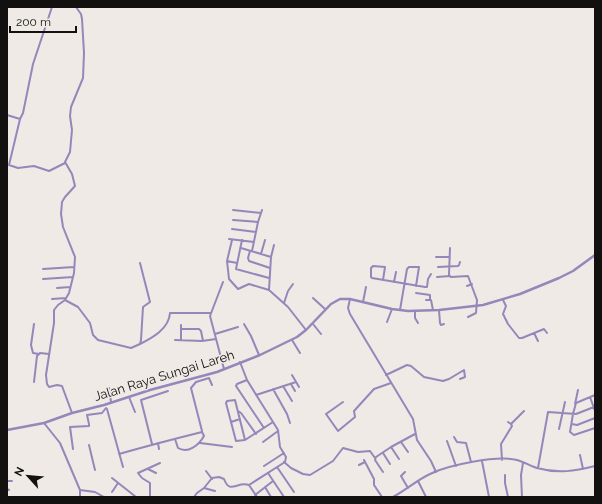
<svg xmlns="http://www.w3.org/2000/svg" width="602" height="504" viewBox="0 0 602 504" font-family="Raleway,sans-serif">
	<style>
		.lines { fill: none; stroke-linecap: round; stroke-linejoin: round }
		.minor { stroke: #9587b9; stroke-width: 2 }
		.tertiary { stroke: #9587b9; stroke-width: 2.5 }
		.labels { text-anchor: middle; stroke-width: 3; stroke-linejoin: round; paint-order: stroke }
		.street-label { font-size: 13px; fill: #12110f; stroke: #efeae5 }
	</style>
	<rect width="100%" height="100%" fill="#efeae5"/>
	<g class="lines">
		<!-- minor -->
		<path class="minor" d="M7,115L20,119L9,165L18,168L34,166L49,171L65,163
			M20,119L23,113L33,64L52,7
			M233,210L261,213
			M233,220L258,222
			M232,229L256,232
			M229,239L254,242
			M232,240L227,261L229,279L238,289L249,284L269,290L288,307L306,330
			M242,240L236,269L269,278
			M241,248L271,257L269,290
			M450,248L449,275L451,277L468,276L477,300L476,313L468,317
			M250,251L248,258L249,261L270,268
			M252,251L258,222L262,210
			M261,254L265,240
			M271,257L274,245
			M436,257H449
			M227,261L237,263
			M438,267L458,266L459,265L460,262
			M43,269L74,267
			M437,277L450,276
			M43,279L73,277
			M383,280L385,267L373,266L371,268V277L372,278L425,287H427L428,279L431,274
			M223,282L210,316L224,369
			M394,282L396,272
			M467,286L472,284
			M57,288L70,287
			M416,293L430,295V300
			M313,298L325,309
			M52,299L66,298
			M350,299L348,308L350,314L413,419L417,440L431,461L436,472
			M65,300L78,307L90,323L93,335L98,340L131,348L140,344L141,340L143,307L150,302L140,263
			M426,300H431L433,310
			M503,300L506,306L503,314L508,324L519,338H522L544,329L547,333
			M363,302L366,287
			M284,303L288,291L293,284
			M400,310L407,269L409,267H419L416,286
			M439,310L440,323L441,325L444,324
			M415,311V318L418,323
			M387,322L392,309
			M34,324L31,345L33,353L39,354
			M244,324L251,336L259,355
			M313,324L321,334
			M181,325V340
			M181,329H199L201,331L203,341
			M534,333L538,341
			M215,334L238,327
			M175,340L202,341L216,339
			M292,340L300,353
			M140,344C152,338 169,329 170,313H211
			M240,362L247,380L278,430L280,447L286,457L285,462L249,485
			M292,375L299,387
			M386,375L407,365L411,366L424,377L443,381L449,379L464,370L465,377L460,379
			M209,378L212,385
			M247,380L237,384L236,386L264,428
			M34,382L37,356L40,353L49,354
			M291,384L295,391
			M283,386L292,401
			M109,388L111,402
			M273,389L287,414L290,423
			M256,395L296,382
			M595,395L576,403L573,414L570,432L574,435L595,428
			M129,397L135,412
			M590,397L595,411
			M343,402L326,414L338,431L355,417L354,411L374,389L391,383
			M575,404L578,390
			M107,409L123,467
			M238,411L241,413L256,434
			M72,413L62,386L57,385L49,387L47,384L46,375L54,323V310L58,305L65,300L69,293L74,273L75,257L63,227L61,214L62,202L65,197L75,186L72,174L65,162L70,152L72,130L70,116L71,107L83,78L84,53L82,19L81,14L76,7
			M231,422L240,419
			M44,423L60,443L80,490V497
			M511,424L524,411
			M572,424L577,425L595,418
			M559,429L565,402
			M202,431L191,388L196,382L209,378
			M454,437L457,442L466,443L471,462
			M245,440L235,400L227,401L226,403L236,441L245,440L273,422
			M447,441L456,466
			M263,442L278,431
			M401,442L408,452
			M158,443L159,449
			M200,443L232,447
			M152,444L141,400L168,391
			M89,445L95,470
			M391,447L399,459
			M73,449L70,427L89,426V424L87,415L102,413L106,408
			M383,453L390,464
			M119,454C147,446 174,439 202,432L204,436C199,445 188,454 178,448L175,439
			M580,455L583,469
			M364,460L374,479V485L382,497
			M502,460L501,444L512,426L511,424L508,422
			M482,461L489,497
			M284,462L291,468L303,474L310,475L333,461L343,448L358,452L370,451L375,458
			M359,465L365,462
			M264,466L284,453
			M277,467L294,492
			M538,468L548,412L576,414L594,407
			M148,469L156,473
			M206,471L212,479
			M383,472L375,460L376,457L391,447L415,434
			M405,472L401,476L408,488
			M268,473L284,497
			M505,475V483L508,497
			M112,478L136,497
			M7,481H12
			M418,481L426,497
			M265,487L271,497
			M204,488L212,478L219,477L224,479C230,495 237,481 249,485L257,497
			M7,489L9,490
			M80,490L95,492L104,497
			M112,492L118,483
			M255,495L273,481
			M150,497V483L142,478L138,473L160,463
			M194,497L197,493L204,488L215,491
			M393,497C406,490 417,480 430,474C448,465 497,455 517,460C524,462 531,466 537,468C558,474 575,471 595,466
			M522,497L521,475L523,463"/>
		<!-- tertiary -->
		<path class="tertiary" d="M7,430L44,423L72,413L104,405L150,390L217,372L260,355L297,337L306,330L331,304L340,299H350L392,309L408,311L439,310L483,305L520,294L559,278L573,271L595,255"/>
	</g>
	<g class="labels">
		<!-- street labels -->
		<g class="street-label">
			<text transform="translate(164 375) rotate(-17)" y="5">Jalan Raya Sungai Lareh</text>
		</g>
	</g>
	<!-- border -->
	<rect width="602" height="504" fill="none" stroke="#12110f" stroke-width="16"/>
	<!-- north arrow -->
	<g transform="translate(28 476) rotate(297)" stroke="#efeae5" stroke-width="3" paint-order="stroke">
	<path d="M0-3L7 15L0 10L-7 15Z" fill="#12110f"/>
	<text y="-6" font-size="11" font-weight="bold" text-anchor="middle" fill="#12110f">N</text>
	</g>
	<!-- scale -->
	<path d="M10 26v6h66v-6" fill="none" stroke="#12110f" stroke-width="2"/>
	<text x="16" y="26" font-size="12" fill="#12110f" stroke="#efeae5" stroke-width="3" paint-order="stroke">200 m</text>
</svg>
